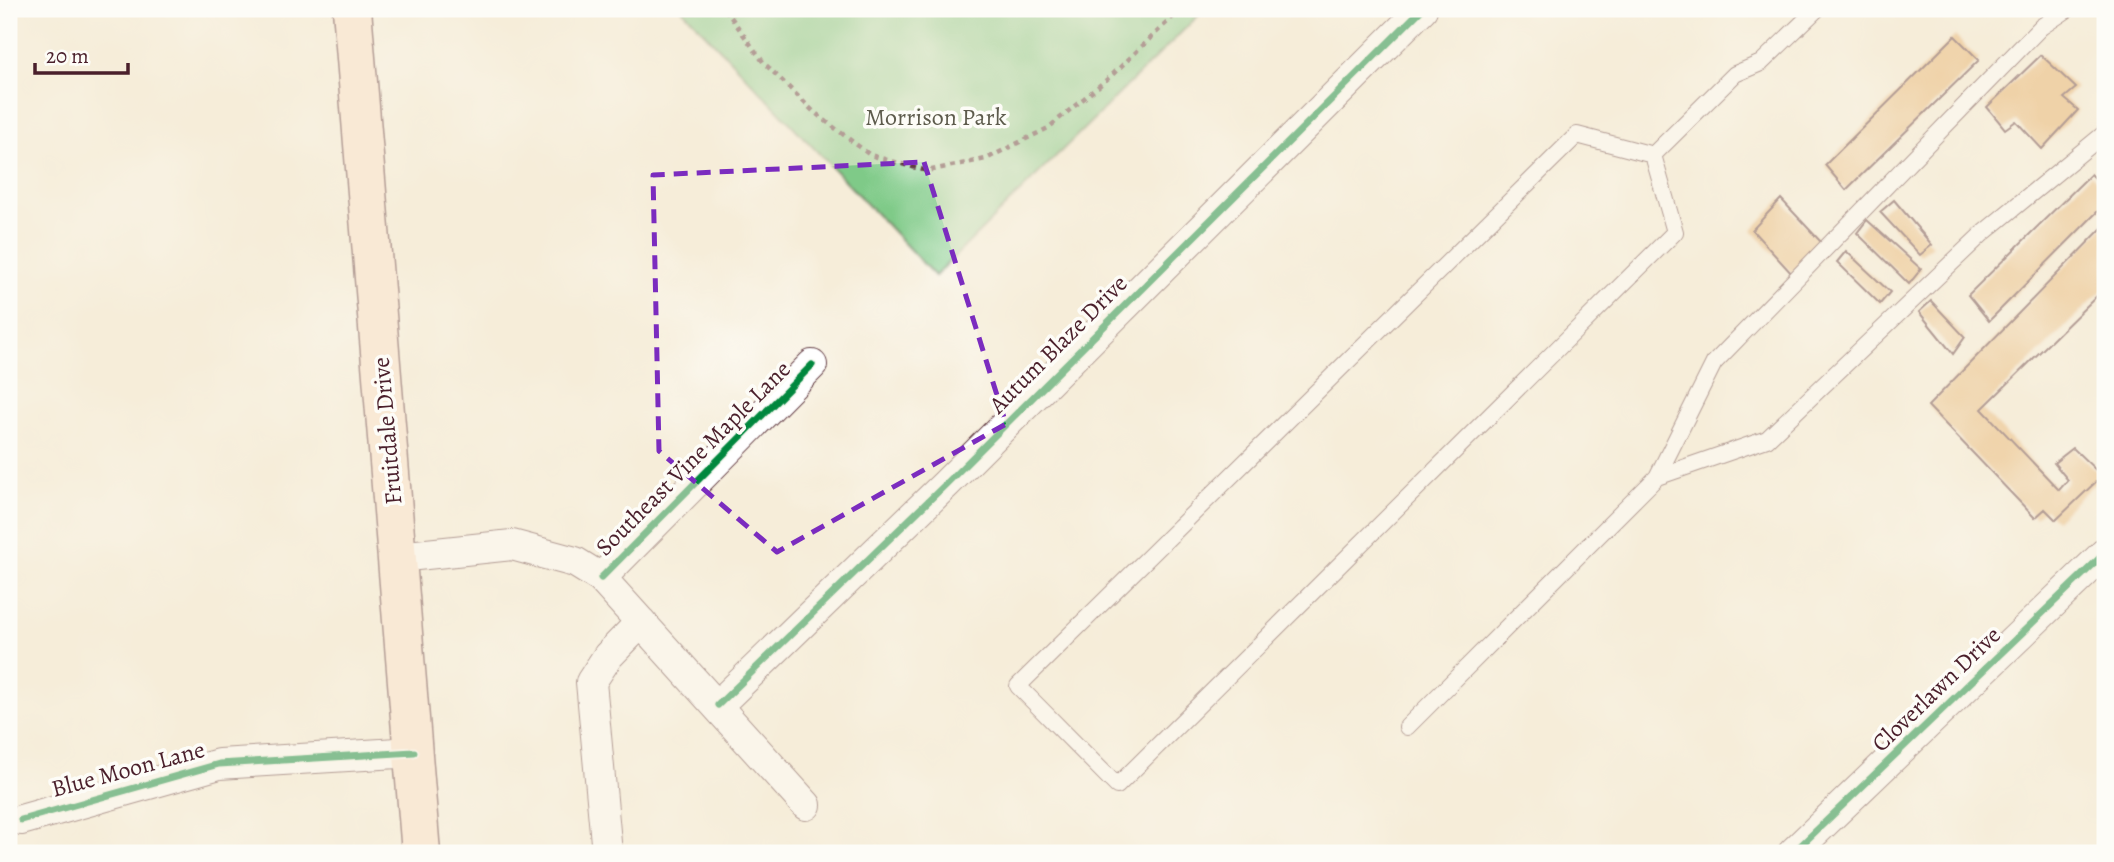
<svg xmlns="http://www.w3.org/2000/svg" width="2114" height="862" viewBox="0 0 2114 862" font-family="Alegreya,serif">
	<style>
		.green { fill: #7fca88; stroke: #64745a; stroke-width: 2 }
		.building { fill: #e7b26e }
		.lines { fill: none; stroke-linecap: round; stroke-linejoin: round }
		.service-casing { stroke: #643e45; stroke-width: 18 }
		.minor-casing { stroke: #643e45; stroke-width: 32 }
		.secondary-casing { stroke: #643e45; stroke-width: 41 }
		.path { stroke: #643e45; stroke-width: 4.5; stroke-dasharray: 5 5; stroke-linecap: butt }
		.service { stroke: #fff; stroke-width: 16 }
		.minor { stroke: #fff; stroke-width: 30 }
		.secondary { stroke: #fde4d1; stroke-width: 38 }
		.cycleway-casing { stroke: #fdfcf7; stroke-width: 11 }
		.cycleway { stroke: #00873e; stroke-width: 7 }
		.marked { fill: none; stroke: #7b2cbf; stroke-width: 5; stroke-dasharray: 14 9; stroke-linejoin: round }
		.labels { text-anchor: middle; stroke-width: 7; stroke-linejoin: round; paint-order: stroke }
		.park-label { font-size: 24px; fill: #5d5b4c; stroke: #fdfcf7 }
		.street-label { font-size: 24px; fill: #4a1f2b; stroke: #fdfcf7 }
	</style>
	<rect width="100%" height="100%" fill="#fdfcf7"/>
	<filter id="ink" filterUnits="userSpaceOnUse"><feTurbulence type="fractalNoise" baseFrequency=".0143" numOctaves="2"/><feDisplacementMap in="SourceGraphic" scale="14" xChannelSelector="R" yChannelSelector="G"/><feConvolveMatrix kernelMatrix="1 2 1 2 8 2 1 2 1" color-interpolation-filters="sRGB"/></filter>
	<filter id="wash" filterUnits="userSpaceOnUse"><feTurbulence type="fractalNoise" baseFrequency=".00686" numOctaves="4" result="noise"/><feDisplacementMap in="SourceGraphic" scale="28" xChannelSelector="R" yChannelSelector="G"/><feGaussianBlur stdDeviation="1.57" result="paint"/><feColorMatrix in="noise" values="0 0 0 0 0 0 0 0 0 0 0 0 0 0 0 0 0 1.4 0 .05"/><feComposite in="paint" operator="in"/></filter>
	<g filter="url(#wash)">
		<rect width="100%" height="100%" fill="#f6edd9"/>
		<!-- green -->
		<path class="green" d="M682,9H1205L935,276Z"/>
		<g id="blocks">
			<!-- building -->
			<path class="building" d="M1955,36L1979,60L1846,190L1825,165Z
				M2041,55L2076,88L2064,98L2078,110L2042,149L2016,121L2005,129L1987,107Z
				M2091,174L2105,188V204L1989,321L1968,295Z
				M1781,199L1821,242L1792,274L1752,230Z
				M1894,200L1932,245L1920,255L1880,212Z
				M1867,220L1921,269L1909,284L1857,233Z
				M2105,225V288L1982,409L2059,490L2068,480L2054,463L2073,448L2102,476L2056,520L2045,509L2035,518L1928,406Z
				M1846,251L1890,292L1880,304L1837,262Z
				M1931,301L1965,337L1953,354L1919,312Z"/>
		</g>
	</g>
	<g filter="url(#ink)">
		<use href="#blocks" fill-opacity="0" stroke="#643e45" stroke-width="2"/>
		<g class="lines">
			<!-- service casing -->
			<g class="service-casing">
				<path id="service" d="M1577,135L1653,155L1675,232L1117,786L1018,686Z
					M1653,155L1735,74L1761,63L1817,9
					M1657,477L1767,439L1982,234L2105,133
					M1407,727L1657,477L1714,363L2041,27L2068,9"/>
			</g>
			<!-- minor casing -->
			<g class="minor-casing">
				<path id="minor" d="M398,557L512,545L575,562L601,578L806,805
					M601,578L812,365
					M718,705L946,484L1422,9
					M21,820L219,764L414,752
					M607,853L591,682L608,656L641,622
					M1793,853L2105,553"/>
			</g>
			<!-- secondary casing -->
			<g class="secondary-casing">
				<path id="secondary" d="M352,9L421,853"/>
			</g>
			<!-- path -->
			<path class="path" d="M725,9L764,63L814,112L870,155L927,171L986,159L1048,128L1111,76L1181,9"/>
			<!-- service -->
			<use href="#service" class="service"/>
			<!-- minor -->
			<use href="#minor" class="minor"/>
			<!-- secondary -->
			<use href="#secondary" class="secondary"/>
			<!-- cycleway casing -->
			<g class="cycleway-casing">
				<path id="cycleway" d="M601,578L812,365
					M718,705L946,484L1422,9
					M21,820L219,764L414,752
					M1793,853L2105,553"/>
			</g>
			<!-- cycleway -->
			<use href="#cycleway" class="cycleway"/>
		</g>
	</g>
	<!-- marked area -->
	<path d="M0 0H2114V862H0ZM924,162L1006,424L777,552L659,451L653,175Z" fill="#f6edd9" fill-opacity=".55" fill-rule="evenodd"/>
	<path class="marked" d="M924,162L1006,424L777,552L659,451L653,175Z"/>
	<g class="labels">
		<!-- park labels -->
		<g class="park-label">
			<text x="936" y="125">Morrison Park</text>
		</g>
		<!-- street labels -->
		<g class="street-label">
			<text transform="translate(1058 344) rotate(-45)" y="8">Autum Blaze Drive</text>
			<text transform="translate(387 431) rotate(-95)" y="8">Fruitdale Drive</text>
			<text transform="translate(693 458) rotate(-45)" y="8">Southeast Vine Maple Lane</text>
			<text transform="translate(1936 689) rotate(-44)" y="8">Cloverlawn Drive</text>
			<text transform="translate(128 769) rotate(-15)" y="8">Blue Moon Lane</text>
		</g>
	</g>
	<!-- margin -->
	<rect width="2114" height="862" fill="none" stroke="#fdfcf7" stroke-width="35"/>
	<!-- scale -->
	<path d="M35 63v10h93v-10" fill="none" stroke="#4a1f2b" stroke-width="3.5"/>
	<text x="46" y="63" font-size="21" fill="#4a1f2b" stroke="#fdfcf7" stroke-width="5" paint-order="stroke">20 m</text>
</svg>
